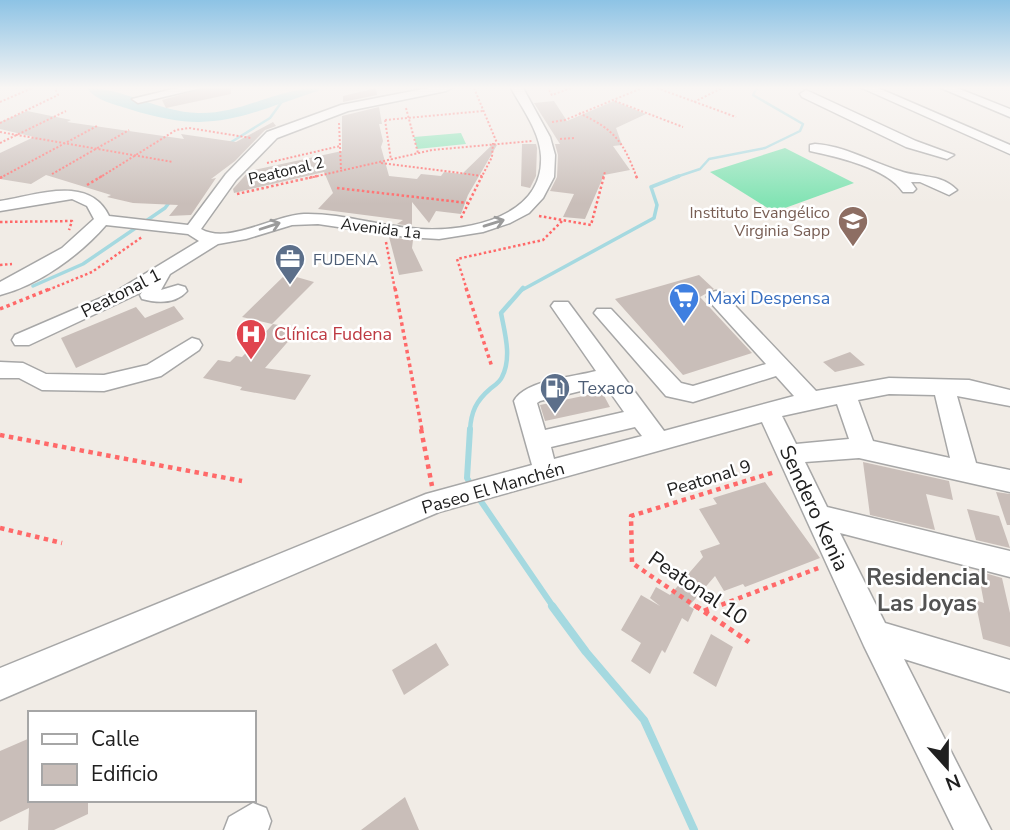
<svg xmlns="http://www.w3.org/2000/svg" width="1010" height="830" viewBox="0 0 1010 830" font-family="'Nunito Sans',sans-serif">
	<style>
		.pitch { fill: #81e3b3 }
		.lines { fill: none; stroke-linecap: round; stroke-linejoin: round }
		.stream-far4 { stroke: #a5d9e0; stroke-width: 2.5 }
		.stream-far3 { stroke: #a5d9e0; stroke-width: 3.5 }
		.stream-far2 { stroke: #a5d9e0; stroke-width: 4.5 }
		.stream-far1 { stroke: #a5d9e0; stroke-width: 6 }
		.stream { stroke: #a5d9e0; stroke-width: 8 }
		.river { fill: #a5d9e0; fill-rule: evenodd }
		.building { fill: #c9beb9 }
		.minor-casing { stroke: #a7a7a7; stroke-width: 3 }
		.path-far4 { stroke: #ff6969; stroke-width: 2; stroke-dasharray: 2 2; stroke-linecap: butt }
		.path-far3 { stroke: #ff6969; stroke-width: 2.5; stroke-dasharray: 2.5 2.5; stroke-linecap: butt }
		.path-far2 { stroke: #ff6969; stroke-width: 3.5; stroke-dasharray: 3.5 3.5; stroke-linecap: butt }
		.path-far1 { stroke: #ff6969; stroke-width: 4.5; stroke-dasharray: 4.5 4.5; stroke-linecap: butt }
		.path { stroke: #ff6969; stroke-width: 5; stroke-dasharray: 5 5; stroke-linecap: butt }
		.minor { fill: #fff; fill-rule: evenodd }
		.oneway { stroke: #9b9b9b }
		.labels { text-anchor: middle; stroke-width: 5; stroke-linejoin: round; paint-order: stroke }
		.far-street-label { font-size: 16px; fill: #202020; stroke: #fff }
		.far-education-label { font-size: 16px; fill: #785e54; stroke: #fff; text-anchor: end }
		.far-service-label { font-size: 16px; fill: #4e5e75; stroke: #fff; text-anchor: start }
		.street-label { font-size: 18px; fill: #202020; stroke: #fff }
		.shop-label { font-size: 18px; fill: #366cbe; stroke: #fff; text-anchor: start }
		.health-label { font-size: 18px; fill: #be3a42; stroke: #fff; text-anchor: start }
		.service-label { font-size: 18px; fill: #4e5e75; stroke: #fff; text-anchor: start }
		.near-street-label { font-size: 21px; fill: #202020; stroke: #fff }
		.near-neighbourhood-label { font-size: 23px; font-weight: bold; fill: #535353; stroke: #fff }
	</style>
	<rect width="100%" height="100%" fill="#f1ece6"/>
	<!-- pitch -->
	<path class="pitch" d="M461,133L466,144L417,149L414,137Z
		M785,148L854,183L774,212L710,172Z"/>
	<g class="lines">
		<!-- stream-far4 -->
		<path class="stream-far4" d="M228,144L270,118L286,96
			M673,178L700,169L709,159L765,148L800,131L803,124L753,95L757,88"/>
		<!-- stream-far3 -->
		<path class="stream-far3" d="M33,286L83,264L165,208L172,199
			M522,290L654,218L657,205L651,187L679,176"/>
		<!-- stream-far2 -->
		<path class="stream-far2" d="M470,430C471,412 476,401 490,389C495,385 500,382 502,377C512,357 505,334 501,313L523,288"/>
		<!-- stream-far1 -->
		<path class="stream-far1" d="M470,429L467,478L473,488
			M478,497L554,608"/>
		<!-- stream -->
		<path class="stream" d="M552,606L586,652L644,720L694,830"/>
		<!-- river -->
		<path class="river" d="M87,88C124,88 159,112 198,113C243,114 276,88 320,88L318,91C240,116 213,136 129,109C114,104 96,101 87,88Z"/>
	</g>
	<!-- building -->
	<path class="building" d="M204,88H231V94L166,108L162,100Z
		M376,88L377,95L343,102V96Z
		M554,101L567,121L614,101L646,114L616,128L622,145L613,146L630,170L604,175L585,219L563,217L574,194L550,191L557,177L558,155L555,144H560L534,103Z
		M379,107L382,124H379L383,141L381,147L389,176L417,179L421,174L441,176L444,172L462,174L494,143L497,145L468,195L461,214L436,211L429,223L412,202V226L397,224L403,220L318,209L333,193L324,172L234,193L233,189L249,171L342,151V116Z
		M27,111L71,120L67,122L184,139L181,134L236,142L273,122L276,126L265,130L235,161L211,179L216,178L191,215L169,216L178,205L133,203L107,197L111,195L46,175L31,184L0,179V153L34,137L0,129V122Z
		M522,144H536L537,148L536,176L530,188L521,186Z
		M389,237L413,240L412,248L423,271L399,275Z
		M286,274L314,282L272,324L242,317Z
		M699,275L714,289L700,297L752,353L683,375L615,299Z
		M174,306L184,319L76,368L61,338L136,307L145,318Z
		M273,324L299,329L265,368L311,375L295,400L240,390L242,387L203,378L218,360L230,362L236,356L242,357Z
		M850,352L865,365L835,372L823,362Z
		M602,392L610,407L545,421L540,405Z
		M863,462L949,481L953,500L926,494L935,530L870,515Z
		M765,482L820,558L745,587L743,584L724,591L715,576L689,606L694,609L688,622L682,618L665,653L662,650L650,674L631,661L641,643L621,630L641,595L660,606L650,598L656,587L670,595L703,557L700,551L720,544L699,509L717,504L713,498Z
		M996,492L1010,494V525H1007Z
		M967,509L999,516L1010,548L976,540Z
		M978,571L1002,578L1010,613V647L983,639L975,600L984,603Z
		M711,634L733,647L716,687L693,673Z
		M436,643L449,665L404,695L392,670Z
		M30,738V800H88V814L54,830H28L29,808L0,822V751Z
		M405,797L419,830H361Z"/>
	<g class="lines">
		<!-- minor casing -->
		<g class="minor-casing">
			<path id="minor" d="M177,88H201L138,103L132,99Z
				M428,88H452L446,91L348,111L277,138L236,180L201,229C228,245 274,215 304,214C343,213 381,227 420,229C468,232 544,217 541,156C540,132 522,108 511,88H523L550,137L555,155L554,177L543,198L529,213L510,223L483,232L439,239L406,237L318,224L292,225L246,239L218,244L170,274L161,290L178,285L185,287L187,291C176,304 157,303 142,299L140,295L142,292L29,345H15L12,340L15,335L115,292L199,241L188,234L106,225C80,255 39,285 0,295V282L62,248L94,219L87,206L72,199L0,211V201C35,196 89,174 109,216L188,225L226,174L267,132L341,105Z
				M862,88H878L1010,145V154Z
				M941,88H957L1010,109V117Z
				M806,90L916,141L954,155L947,159L906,147L802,97L800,94Z
				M815,144C845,146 871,162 900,171C919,178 940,173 957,190L949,195L920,182H911L916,189L913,192H903C887,168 838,157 810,151V145Z
				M716,291L723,293L816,391L889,378L969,380L1010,390V406L957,396L976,463L1010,470V492L859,458L805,462L827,507L1010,551V577L840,533L885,623L1010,660V692L904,659L991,830H954L864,646L762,422L439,512L0,700V668L426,494L532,465L514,401C525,380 574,377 596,371L551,306L554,302H568L664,431L794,396L776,376L693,402L666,396L594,313L597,309H611L681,383L693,386L766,364L709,301L707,297L709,293ZM605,385L624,412L545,430L537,403L540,401ZM889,394L935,395L950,458L873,441L858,400ZM837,404L849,439L796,444L782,416ZM635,427L642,436L554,459L551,447Z
				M192,338L199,340L202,345L199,350L161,376L104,391L42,390L19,378H0V362L23,363L46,374L104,375L147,365Z
				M253,803L266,808L271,821L268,830H224L229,817Z"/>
		</g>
		<!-- path-far4 -->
		<path class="path-far4" d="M474,88L497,143
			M657,88L736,117
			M549,90L552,95L571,88
			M615,101L683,127
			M0,102L32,88
			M694,102L722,88
			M406,108L418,153
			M579,113C615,130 623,141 637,178
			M385,120L483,111
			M385,120L391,160
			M552,122L565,120L642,88
			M0,123L58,95L55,88
			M339,123L341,170
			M0,132L173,162
			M560,139L574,138
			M0,143L66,111
			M267,163L340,146
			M381,163L483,176
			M52,174L129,130
			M0,178L97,126
			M99,178L176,130L189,128L251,138
			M309,178L432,150L532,141
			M481,178L492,157L493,143
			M603,178L605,172"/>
		<!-- path-far3 -->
		<path class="path-far3" d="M636,176L638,180
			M0,178L4,176
			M87,185L102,176
			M337,188L468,203
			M237,194L317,176
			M539,216L591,225L604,176
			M461,218L482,176
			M0,222L72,221L69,230
			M386,242L395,290
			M0,265L12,264
			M48,290L92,272L142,237
			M467,290L457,259L543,240L562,221"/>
		<!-- path-far2 -->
		<path class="path-far2" d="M395,288L422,430
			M466,288L492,367
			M0,309L52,288"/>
		<!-- path-far1 -->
		<path class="path-far1" d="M421,429L432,486
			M0,435L242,481
			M0,528L62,543
			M698,608L632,563L631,516L775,472
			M713,608L821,567"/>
		<!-- path -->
		<path class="path" d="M696,606L749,642
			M704,611L717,606"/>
		<!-- minor -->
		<use href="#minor" class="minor"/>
	</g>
	<!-- one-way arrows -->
	<defs><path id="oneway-shaft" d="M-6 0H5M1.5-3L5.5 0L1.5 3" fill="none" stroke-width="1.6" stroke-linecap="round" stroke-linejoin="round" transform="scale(1.75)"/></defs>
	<g class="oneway">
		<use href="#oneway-shaft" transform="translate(494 223) rotate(-17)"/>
		<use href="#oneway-shaft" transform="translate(270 226) rotate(-18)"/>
	</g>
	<!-- sky -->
	<linearGradient id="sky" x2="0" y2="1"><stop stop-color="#8dc3e5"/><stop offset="0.43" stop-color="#f9f6f4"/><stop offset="1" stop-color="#f9f6f4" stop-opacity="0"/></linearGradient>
	<rect width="1010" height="204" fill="url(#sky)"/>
	<!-- icons -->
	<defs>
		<g id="school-pin" transform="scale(1.575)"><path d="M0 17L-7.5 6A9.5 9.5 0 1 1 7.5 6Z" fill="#8d6e63" stroke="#fff"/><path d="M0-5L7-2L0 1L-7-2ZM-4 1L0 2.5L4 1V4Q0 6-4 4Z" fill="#fff"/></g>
		<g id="office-pin" transform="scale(1.575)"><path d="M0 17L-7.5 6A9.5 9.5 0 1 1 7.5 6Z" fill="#5c6f8a" stroke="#fff"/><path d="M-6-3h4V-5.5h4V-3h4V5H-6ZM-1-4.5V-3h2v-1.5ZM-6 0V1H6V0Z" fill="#fff"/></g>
		<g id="supermarket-pin" transform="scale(1.575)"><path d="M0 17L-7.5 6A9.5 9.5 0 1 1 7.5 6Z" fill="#3f7fe0" stroke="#fff"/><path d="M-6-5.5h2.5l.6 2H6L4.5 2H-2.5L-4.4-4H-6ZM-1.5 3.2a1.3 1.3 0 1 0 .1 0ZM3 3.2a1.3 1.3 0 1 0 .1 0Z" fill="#fff"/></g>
		<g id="hospital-pin" transform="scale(1.575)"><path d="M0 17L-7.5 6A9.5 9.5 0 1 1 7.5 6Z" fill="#e0444e" stroke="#fff"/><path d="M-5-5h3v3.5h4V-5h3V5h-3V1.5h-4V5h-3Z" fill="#fff"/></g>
		<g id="fuel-pin" transform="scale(1.575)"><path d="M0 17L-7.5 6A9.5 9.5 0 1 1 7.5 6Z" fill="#5c6f8a" stroke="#fff"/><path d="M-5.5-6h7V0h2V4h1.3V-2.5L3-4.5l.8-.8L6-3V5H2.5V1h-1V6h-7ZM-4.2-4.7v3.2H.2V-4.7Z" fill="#fff"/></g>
	</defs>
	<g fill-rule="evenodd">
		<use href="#school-pin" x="853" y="221"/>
		<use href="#office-pin" x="290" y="259"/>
		<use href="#supermarket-pin" x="684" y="298"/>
		<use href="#hospital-pin" x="251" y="334"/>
		<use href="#fuel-pin" x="555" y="388"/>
	</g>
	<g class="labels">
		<!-- far-street labels -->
		<g class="far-street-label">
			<text transform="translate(286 170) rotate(-13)" y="6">Peatonal 2</text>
			<text transform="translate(381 228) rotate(7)" y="6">Avenida 1a</text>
		</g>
		<!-- far-education labels -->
		<g class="far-education-label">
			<text x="830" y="218">Instituto Evangélico<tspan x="830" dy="18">Virginia Sapp</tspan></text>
		</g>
		<!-- far-service labels -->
		<g class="far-service-label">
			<text x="313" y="265">FUDENA</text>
		</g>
		<!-- street labels -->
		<g class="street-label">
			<text transform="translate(121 293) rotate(-27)" y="6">Peatonal 1</text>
			<text transform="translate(709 478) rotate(-17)" y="6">Peatonal 9</text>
			<text transform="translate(493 488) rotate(-16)" y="6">Paseo El Manchén</text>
		</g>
		<!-- shop labels -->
		<g class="shop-label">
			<text x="707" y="304">Maxi Despensa</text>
		</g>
		<!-- health labels -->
		<g class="health-label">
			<text x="274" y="340">Clínica Fudena</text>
		</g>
		<!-- service labels -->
		<g class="service-label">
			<text x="578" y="394">Texaco</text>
		</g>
		<!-- near-street labels -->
		<g class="near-street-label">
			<text transform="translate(814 508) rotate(65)" y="7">Sendero Kenia</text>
			<text transform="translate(698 588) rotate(34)" y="7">Peatonal 10</text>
		</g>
		<!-- near-neighbourhood labels -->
		<g class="near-neighbourhood-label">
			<text x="927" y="585">Residencial<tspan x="927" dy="26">Las Joyas</tspan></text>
		</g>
	</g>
	<!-- legend -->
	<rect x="28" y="711" width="228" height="91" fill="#ffffff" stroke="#a6a6a6" stroke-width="2"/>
	<rect x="42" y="734" width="35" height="10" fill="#ffffff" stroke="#a6a6a6" stroke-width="2"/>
	<text x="91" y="746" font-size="21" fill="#202020">Calle</text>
	<rect x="42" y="764" width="35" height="21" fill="#c9beb9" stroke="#a6a6a6" stroke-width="2"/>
	<text x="91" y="781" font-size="21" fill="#202020">Edificio</text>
	<!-- north arrow -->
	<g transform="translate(947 767) rotate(159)" stroke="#ffffff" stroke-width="5" paint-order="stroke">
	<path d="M0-5L12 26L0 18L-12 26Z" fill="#202020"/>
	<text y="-10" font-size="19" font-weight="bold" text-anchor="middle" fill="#202020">N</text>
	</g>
</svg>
